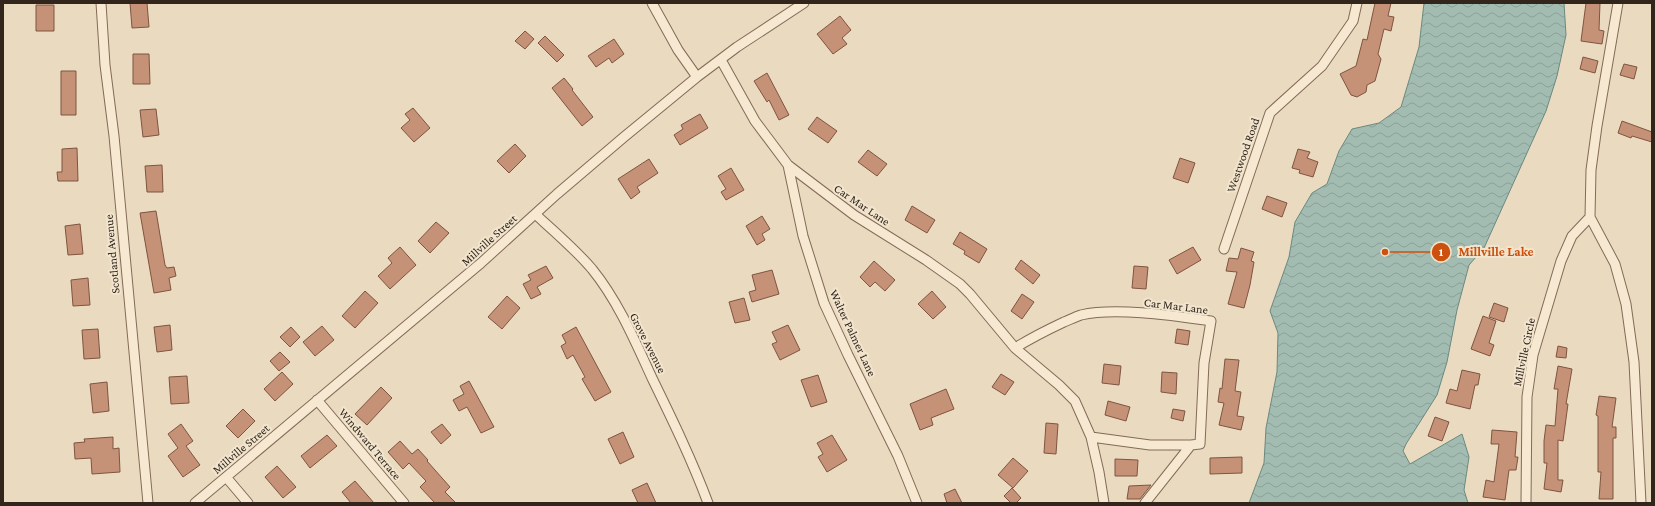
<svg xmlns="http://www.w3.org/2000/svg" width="1655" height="506" viewBox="0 0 1655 506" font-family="'Crimson Pro',serif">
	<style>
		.water { fill: url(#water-waves); stroke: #6a897f }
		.building { fill: #c69277; stroke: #7f5440 }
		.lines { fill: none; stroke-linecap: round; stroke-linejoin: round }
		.minor-casing { stroke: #826b58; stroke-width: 11 }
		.minor { stroke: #f6e8d1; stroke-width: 9 }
		.labels { text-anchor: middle; stroke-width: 4; stroke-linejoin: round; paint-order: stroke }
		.street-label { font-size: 12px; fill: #32251c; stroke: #f2e5ce }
		.leader { fill: none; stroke: #cd510e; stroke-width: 1.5 }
		.callout-dot { fill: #cd510e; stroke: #f2e5ce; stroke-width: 1.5 }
		.mark-label { font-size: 12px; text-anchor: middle; font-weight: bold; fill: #fff }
		.callout-label { font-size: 13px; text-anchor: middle; font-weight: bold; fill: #cd510e; stroke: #f2e5ce; stroke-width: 4; stroke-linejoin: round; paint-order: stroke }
	</style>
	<defs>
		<pattern id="water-waves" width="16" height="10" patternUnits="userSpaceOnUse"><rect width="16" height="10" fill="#a2bcb2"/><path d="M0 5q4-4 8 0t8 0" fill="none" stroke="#8ca198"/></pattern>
	</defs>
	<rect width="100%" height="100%" fill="#eadabf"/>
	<!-- water -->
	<path class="water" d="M1424,3H1564L1566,35L1557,76L1546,111L1484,248L1469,265L1457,310L1447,362L1437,395L1406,444L1403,451L1410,464L1462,434L1469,457L1464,490L1468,503H1249L1264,463L1266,428L1277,372L1278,333L1270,311L1289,257L1295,222L1312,193L1327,184L1339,151L1352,129L1379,123L1401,107L1419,47Z"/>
	<!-- building -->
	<path class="building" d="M130,3H147L149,27L132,28Z
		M1375,3H1391L1388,16L1394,17L1391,31L1384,29L1378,54L1381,59L1375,81L1367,85L1366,92L1357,97L1351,95L1340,74L1356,66L1363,39L1367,40Z
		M1586,3H1600L1599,30L1604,31L1602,44L1581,41Z
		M36,5H54V31H36Z
		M840,16L851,30L842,38L847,44L833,54L817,34Z
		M525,31L534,39L525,49L515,41Z
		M545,36L564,55L557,62L538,43Z
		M614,39L624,54L612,63L609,58L596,67L588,56Z
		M133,54H149L150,84H133Z
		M1583,57L1598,61L1595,73L1580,69Z
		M1624,64L1637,67L1634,79L1620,75Z
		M61,71H76V115H61Z
		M767,73L789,115L779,120L769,100L767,102L754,81Z
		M564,78L573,89L572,90L593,117L582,126L552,88Z
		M413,108L430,128L414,142L401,128L410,120L405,114Z
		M156,109L159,135L143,137L140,110Z
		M700,114L708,128L680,145L674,135L683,129L681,125Z
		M817,117L837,131L828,143L808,129Z
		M1622,121L1652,132V142L1632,136L1631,138L1618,133Z
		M515,144L526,156L509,173L497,161Z
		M77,148L78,181H58L57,172H62V149Z
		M1298,149L1310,152L1307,158L1318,162L1313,177L1299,173L1300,170L1292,168Z
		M868,150L887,164L877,176L858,162Z
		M1180,158L1195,163L1188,183L1173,178Z
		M649,159L658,173L637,187L640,192L631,199L618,179Z
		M162,165L163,192H147L145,166Z
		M731,168L744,190L726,200L721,192L726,189L718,176Z
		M1267,196L1287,203L1282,217L1262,209Z
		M912,206L935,220L927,233L905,220Z
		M156,211L165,265L167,268L174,267L176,276L169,278L171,290L154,293L140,213Z
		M762,216L770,229L762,234L765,240L757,245L746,226Z
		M436,222L449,233L430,253L418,241Z
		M80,224L83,254L68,255L65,226Z
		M960,232L987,249L979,263L964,254L965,251L953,244Z
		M400,247L416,265L390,289L378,276L392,263L388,258Z
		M1193,247L1201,260L1177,274L1169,260Z
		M1241,248L1254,252L1251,261L1254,262L1250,285L1244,308L1228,304L1237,272L1226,271L1229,258L1238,259Z
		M1021,260L1040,275L1033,284L1015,269Z
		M874,261L895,280L885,291L875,282L870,287L860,277Z
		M546,266L553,278L537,287L541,294L531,299L523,284L531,280L528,275Z
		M1134,266L1148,267L1146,289L1132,288Z
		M772,270L779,294L752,302L749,292L756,290L752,275Z
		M88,278L90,305L73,306L71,280Z
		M365,291L378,303L355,328L342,316Z
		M932,291L946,307L933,319L918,304Z
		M1022,294L1034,302L1022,319L1011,311Z
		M507,296L520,308L502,329L488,317Z
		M744,298L750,320L735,323L729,302Z
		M1494,303L1508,308L1504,322L1489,317Z
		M1483,316L1496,321L1489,343L1494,345L1490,356L1471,349Z
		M170,325L172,350L157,352L154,327Z
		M788,325L800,350L780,360L772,344L777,342L772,332Z
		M322,326L334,340L315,356L303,342Z
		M291,327L300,337L290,347L280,337Z
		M576,327L611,392L595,401L582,379L585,377L573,355L567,359L561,346L566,343L562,335Z
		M98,329L100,358L84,359L82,330Z
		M1177,329L1190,331L1188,345L1175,343Z
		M1558,346L1567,348L1566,358L1556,357Z
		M280,352L290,362L279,371L270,361Z
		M1225,359L1239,360L1235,391L1241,392L1237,416L1244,417L1241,430L1219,425L1224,403L1218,402L1220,388L1222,389Z
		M1104,364L1121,366L1119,385L1102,383Z
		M1558,366L1572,369L1566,404H1568L1563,441L1558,440V480H1563L1561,492L1544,489L1547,463H1544V441L1546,425L1555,426L1558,389H1554Z
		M1462,370L1480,374L1478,385H1475L1470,409L1446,403L1450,389L1457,391Z
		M282,372L293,384L275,401L264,389Z
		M1162,372L1177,373L1176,394L1161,392Z
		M1001,374L1014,382L1005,395L992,387Z
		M818,375L827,402L811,407L801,380Z
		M187,376L189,403L171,404L169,377Z
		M469,381L494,427L481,433L467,407L459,411L453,400L464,394L460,386Z
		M107,382L109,411L93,413L90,384Z
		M381,387L392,398L367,425L355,414Z
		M946,389L954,409L931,418L933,425L920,430L910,404Z
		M1599,396L1616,398L1612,427H1616V438H1613V499H1599L1601,472H1598V416L1596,415Z
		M1108,401L1130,407L1126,421L1105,415Z
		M243,409L255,421L238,438L226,426Z
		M1173,409L1185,411L1183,421L1171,418Z
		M1435,417L1449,422L1442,441L1428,436Z
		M1046,423L1058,424L1056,454L1044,453Z
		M181,424L193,441L186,446L200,465L183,477L168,456L178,448L168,434Z
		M442,424L451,435L441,444L431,432Z
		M1492,430L1517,432L1515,457H1518L1516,470H1509L1505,500L1483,497L1486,480L1494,482L1499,444H1491Z
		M623,432L634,457L620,464L608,439Z
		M327,435L337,446L310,468L301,456Z
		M832,435L847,460L827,472L818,457L823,454L817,443Z
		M113,437V449L119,448L120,472L92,474L91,458L75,459L74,443L85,442L84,439Z
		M400,441L412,454L418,449L428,460L427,461L450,487L445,492L456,503H435L420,487L426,481L409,463L403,469L388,452Z
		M1242,457V473L1210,474V458Z
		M1013,458L1028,471L1013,488L998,475Z
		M1115,459L1138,460L1137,476H1115Z
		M277,466L296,487L283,498L265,477Z
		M355,481L374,503H351L342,492Z
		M647,483L656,503H638L632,490Z
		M1151,485L1140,499H1127L1129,486Z
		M1012,488L1021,498L1016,503H1011L1004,496Z
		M955,489L962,503H947L944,494Z"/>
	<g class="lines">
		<!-- minor casing -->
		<g class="minor-casing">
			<path id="minor" d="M101,3L105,65L114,136L148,503
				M652,3L678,50L697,77
				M1618,3L1597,126L1591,170L1590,217L1615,264L1626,304L1634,362L1641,503
				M721,60L755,121L788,165L854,215L926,260L960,284L970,294L1015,348L1059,385L1075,401L1091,437L1099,472L1104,503
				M788,165L803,236L824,303L848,355L898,456L917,503
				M535,214C555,232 575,249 592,269C618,301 635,341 652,378C672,419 692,460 708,503
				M1224,249L1270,113L1322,66L1353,21L1357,3
				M1015,348C1031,338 1047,330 1064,322C1069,320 1075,317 1081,315C1116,307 1175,316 1211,321L1204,363L1200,444L1191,445L1145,503
				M317,400L404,503
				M1091,437L1150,445H1191
				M226,477L248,503
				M195,503L481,263L557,194L624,137L697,77L737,47L804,3
				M1526,503L1527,397L1533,355L1561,261L1572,236L1590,217"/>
		</g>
		<!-- minor -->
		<use href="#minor" class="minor"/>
	</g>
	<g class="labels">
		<!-- street labels -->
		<g class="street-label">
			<text transform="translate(1243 155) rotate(-71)" y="4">Westwood Road</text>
			<text transform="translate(862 205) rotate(34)" y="4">Car Mar Lane</text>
			<text transform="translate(489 240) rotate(-42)" y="4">Millville Street</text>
			<text transform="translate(112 254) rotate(-95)" y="4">Scotland Avenue</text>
			<text transform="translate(1176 306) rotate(7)" y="4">Car Mar Lane</text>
			<text transform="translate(853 333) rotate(65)" y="4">Walter Palmer Lane</text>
			<text transform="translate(648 343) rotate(63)" y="4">Grove Avenue</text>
			<text transform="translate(1524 352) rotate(-78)" y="4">Millville Circle</text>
			<text transform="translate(370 444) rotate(50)" y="4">Windward Terrace</text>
			<text transform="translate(241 449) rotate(-40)" y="4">Millville Street</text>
		</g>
	</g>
	<!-- callouts -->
	<path class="leader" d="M1385 252L1441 252"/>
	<g class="callout-dot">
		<circle cx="1385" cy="252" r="4"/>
		<circle cx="1441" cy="252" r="10"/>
	</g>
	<g class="mark-label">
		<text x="1441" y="256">1</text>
	</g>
	<g class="callout-label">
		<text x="1496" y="256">Millville Lake</text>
	</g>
	<!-- border -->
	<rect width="1655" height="506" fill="none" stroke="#32251c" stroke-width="8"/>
</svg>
